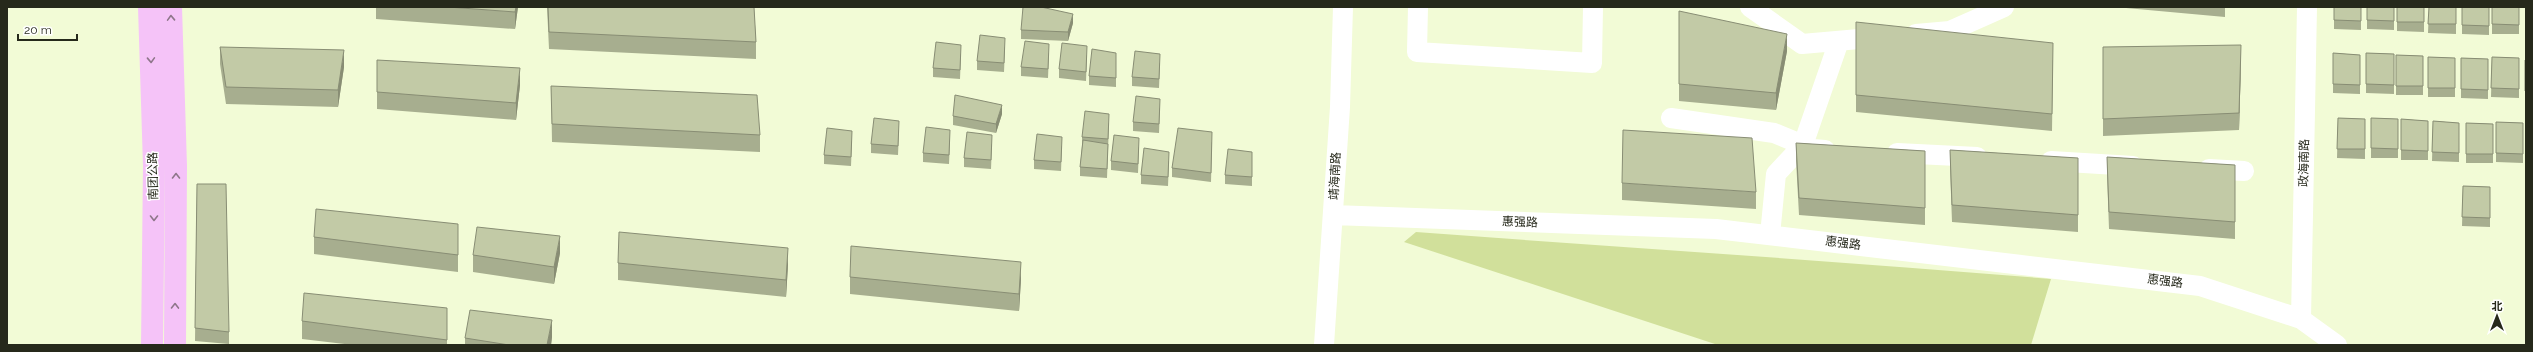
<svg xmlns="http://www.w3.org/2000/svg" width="2533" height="352" viewBox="0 0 2533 352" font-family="Raleway,'Noto Sans SC',sans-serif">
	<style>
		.green { fill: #d1e09b }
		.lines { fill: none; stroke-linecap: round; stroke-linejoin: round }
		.minor { stroke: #fff; stroke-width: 20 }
		.major { stroke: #f5c3f8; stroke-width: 22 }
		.wall { fill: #a7ae8f }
		.shaded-wall { fill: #888d74 }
		.building { fill: #c2caa6; stroke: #888d74 }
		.oneway { stroke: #8e768a }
		.labels { text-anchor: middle; stroke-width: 3; stroke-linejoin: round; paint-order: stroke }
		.street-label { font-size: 12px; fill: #26291b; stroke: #fff }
	</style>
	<rect width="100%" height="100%" fill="#f2fbd6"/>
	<!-- green -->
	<path class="green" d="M1416,232C1628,248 1840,261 2051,279L2031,345H1718L1404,242Z"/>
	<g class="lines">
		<!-- minor -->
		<path class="minor" d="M1418,7L1417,52L1592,63L1593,7
			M1750,7L1802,44L1882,37
			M1916,34L1950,31L2004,7
			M1671,118L1774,133L1813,149L1825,150
			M1897,153L1977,157
			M2051,161L2133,166
			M2209,169L2244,171
			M1333,215L1716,229L2200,286L2301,319L2337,345
			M1770,235L1776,174L1803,145L1839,41
			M2301,319L2307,7
			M1324,345L1340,107L1343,7"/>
		<!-- major -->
		<path class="major" d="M149,7L154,166L152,345
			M171,7L176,166L175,345"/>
	</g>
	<!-- wall -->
	<path class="wall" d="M376,7H518L515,29L376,19Z
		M547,7H754L756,42V59L549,49Z
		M1145,7H1158V8Z
		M2115,7H2225V17Z
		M2334,7H2361V30L2334,29Z
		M2367,7H2394V30L2367,29Z
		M2397,7H2424V32L2397,31Z
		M2429,7H2456V34L2428,33Z
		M2462,7H2489V35L2462,34Z
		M2492,7H2519V34H2492Z
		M1679,11L1787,51L1776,110L1679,101Z
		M1856,22L2053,60L2052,131L1856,112Z
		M1073,23L1068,41L1021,39V30Z
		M220,47L344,67L338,107L226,104L220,64Z
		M1005,47L1004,72L977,70V61Z
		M2103,47L2241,62L2239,130L2103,136Z
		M1049,53L1048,78L1021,76V67Z
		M2333,53L2360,55V94L2333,93Z
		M2366,53L2394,54V94L2366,93Z
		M961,54L960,79L933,77V68Z
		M1087,55L1086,81L1059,78V69Z
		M2396,55L2423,56V95H2396Z
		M2428,57L2455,58V97H2428Z
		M2492,57L2519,58V98L2491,97Z
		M2461,58L2488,59V99L2461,98Z
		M377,60L520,85L516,120L377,109Z
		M2525,60H2526V100H2525Z
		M1116,62V87L1089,85V76Z
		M1160,63L1159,88L1132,86V77Z
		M551,86L760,135V152L552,142Z
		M1160,108L1159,133L1133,131V122Z
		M1002,114L996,133L953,125V116Z
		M2338,118L2365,119V159L2337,158Z
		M2371,118L2398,119V158H2371Z
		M2401,119L2428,121V160H2401Z
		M2433,121L2459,123V162L2432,161Z
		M2496,122L2523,123V163L2496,162Z
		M1109,123L1107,178L1080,176V167L1082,146V137Z
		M2466,123L2493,124V163H2466Z
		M899,130L898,155L871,153V144Z
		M950,140L949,164L923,162V153Z
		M852,141L851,166L824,164V155Z
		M1212,142L1211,182L1172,177V168Z
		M1796,143L1925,151V225L1799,215L1796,160Z
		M992,144L991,169L964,167V158Z
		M1062,146L1061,171L1034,169V160Z
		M1139,147L1138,173L1111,170V161Z
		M1950,150L2078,158V232L1952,222L1950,167Z
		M2107,157L2235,165V239L2109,229L2107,174Z
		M1169,161L1168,186L1141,184V175Z
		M1252,161V186L1225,184V175Z
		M1622,183L1756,192V209L1622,200Z
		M197,184L229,332V344L195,341Z
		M2463,186L2490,187V227L2462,226Z
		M458,224V272L314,254V237Z
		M560,253L554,284L473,272V255Z
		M618,263L788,265L786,297L618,280Z
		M850,277L1021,279L1019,311L850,294Z
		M447,308V345H353L302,339V321Z
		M552,337L551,345H465V338Z"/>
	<!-- shaded-wall -->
	<path class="shaded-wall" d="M516,7H518L515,29V12Z
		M1073,14V23L1068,41V32Z
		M1787,34V51L1776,110V93Z
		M2241,45V62L2239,130V113Z
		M344,50V67L338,107V90Z
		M520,68V85L516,120V103Z
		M1002,105V114L996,133V124Z
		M560,236V253L554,284V267Z
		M788,248V265L786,297V280Z
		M1021,262V279L1019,311V294Z
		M552,320V337L551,345H547Z"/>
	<!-- building -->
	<path class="building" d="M448,7H516L515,12Z
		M548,7H754L756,42L549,32Z
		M1023,7H1041L1073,14L1068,32L1021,30Z
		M2334,7H2361V21L2334,20Z
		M2367,7H2394V21L2367,20Z
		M2397,7H2424V22H2397Z
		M2429,7H2456V24H2428Z
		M2462,7H2489V26L2462,25Z
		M2492,7H2519V25L2492,24Z
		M1679,11L1787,34L1776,93L1679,84Z
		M1856,22L2053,43L2052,114L1856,95Z
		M980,35L1005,38L1004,63L977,61Z
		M1025,41L1049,44L1048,69L1021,67Z
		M936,42L961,45L960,70L933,68Z
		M1062,43L1087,46L1086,72L1059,69Z
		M2241,45L2239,113L2103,119V47Z
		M220,47L344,50L338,90L226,87Z
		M1092,49L1116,53V78L1089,76Z
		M1135,51L1160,54L1159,79L1132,77Z
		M2333,53L2360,55V85L2333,84Z
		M2366,53L2394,54V85L2366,84Z
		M2396,55L2423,56V86H2396Z
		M2428,57L2455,58V88H2428Z
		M2492,57L2519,58V89L2491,88Z
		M2461,58L2488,59V90L2461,89Z
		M377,60L520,68L516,103L377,92Z
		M2525,60H2526V91H2525Z
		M551,86L757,95L760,135L552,124Z
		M955,95L1002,105L996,124L953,116Z
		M1136,96L1160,99L1159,124L1133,122Z
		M1085,111L1109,114L1108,139L1082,137Z
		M874,118L899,121L898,146L871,144Z
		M2338,118L2365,119V149H2337Z
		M2371,118L2398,119V149L2371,148Z
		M2401,119L2428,121V151L2401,150Z
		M2433,121L2459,123V153L2432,152Z
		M2496,122L2523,123V154L2496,153Z
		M2466,123L2493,124V154H2466Z
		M926,127L950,130L949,155L923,153Z
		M827,128L852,131L851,157L824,155Z
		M1178,128L1212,132L1211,173L1172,168Z
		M1623,130L1752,138L1756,192L1622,183Z
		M967,132L992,135L991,160L964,158Z
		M1037,134L1062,137L1061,162L1034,160Z
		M1114,135L1139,138L1138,164L1111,161Z
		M1083,140L1108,144L1107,169L1080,167Z
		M1796,143L1925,151V208L1799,198Z
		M1144,148L1169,152L1168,177L1141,175Z
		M1228,149L1252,152V177L1225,175Z
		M1950,150L2078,158V215L1952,205Z
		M2107,157L2235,165V222L2109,212Z
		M197,184H226L229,332L195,328Z
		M2463,186L2490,187V218L2462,217Z
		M316,209L458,224V255L314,237Z
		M477,227L560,236L554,267L473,255Z
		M619,232L788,248L786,280L618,263Z
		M851,246L1021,262L1019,294L850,277Z
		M304,293L447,308V340L302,321Z
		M470,310L552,320L547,345H509L465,338Z"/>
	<!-- one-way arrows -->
	<defs><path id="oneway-chevron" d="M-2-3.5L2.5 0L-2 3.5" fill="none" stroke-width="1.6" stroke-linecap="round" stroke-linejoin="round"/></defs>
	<g class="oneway">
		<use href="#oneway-chevron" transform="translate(171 18) rotate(-92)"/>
		<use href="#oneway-chevron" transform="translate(151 60) rotate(88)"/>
		<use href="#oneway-chevron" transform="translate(176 176) rotate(-90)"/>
		<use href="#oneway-chevron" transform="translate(154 218) rotate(90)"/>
		<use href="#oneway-chevron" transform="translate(175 306) rotate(-89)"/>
	</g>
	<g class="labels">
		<!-- street labels -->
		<g class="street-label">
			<text transform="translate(2304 163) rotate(-89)" y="4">政海南路</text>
			<text transform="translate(153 176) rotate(-91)" y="4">南团公路</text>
			<text transform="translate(1335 176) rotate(-87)" y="4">靖海南路</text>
			<text transform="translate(1520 222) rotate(2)" y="4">惠强路</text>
			<text transform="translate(1843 243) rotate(7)" y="4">惠强路</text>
			<text transform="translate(2165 281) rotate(7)" y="4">惠强路</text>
		</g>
	</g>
	<!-- border -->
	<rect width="2533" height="352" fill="none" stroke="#26291b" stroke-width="16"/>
	<!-- north arrow -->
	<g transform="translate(2497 316)" stroke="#ffffff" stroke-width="3" paint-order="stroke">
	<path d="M0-3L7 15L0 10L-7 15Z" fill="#26291b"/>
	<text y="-6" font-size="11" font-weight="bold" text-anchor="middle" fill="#26291b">北</text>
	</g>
	<!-- scale -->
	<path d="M18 34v6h59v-6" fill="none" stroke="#26291b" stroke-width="2"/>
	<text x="24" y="34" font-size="12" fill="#26291b" stroke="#ffffff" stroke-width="3" paint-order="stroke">20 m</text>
</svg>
